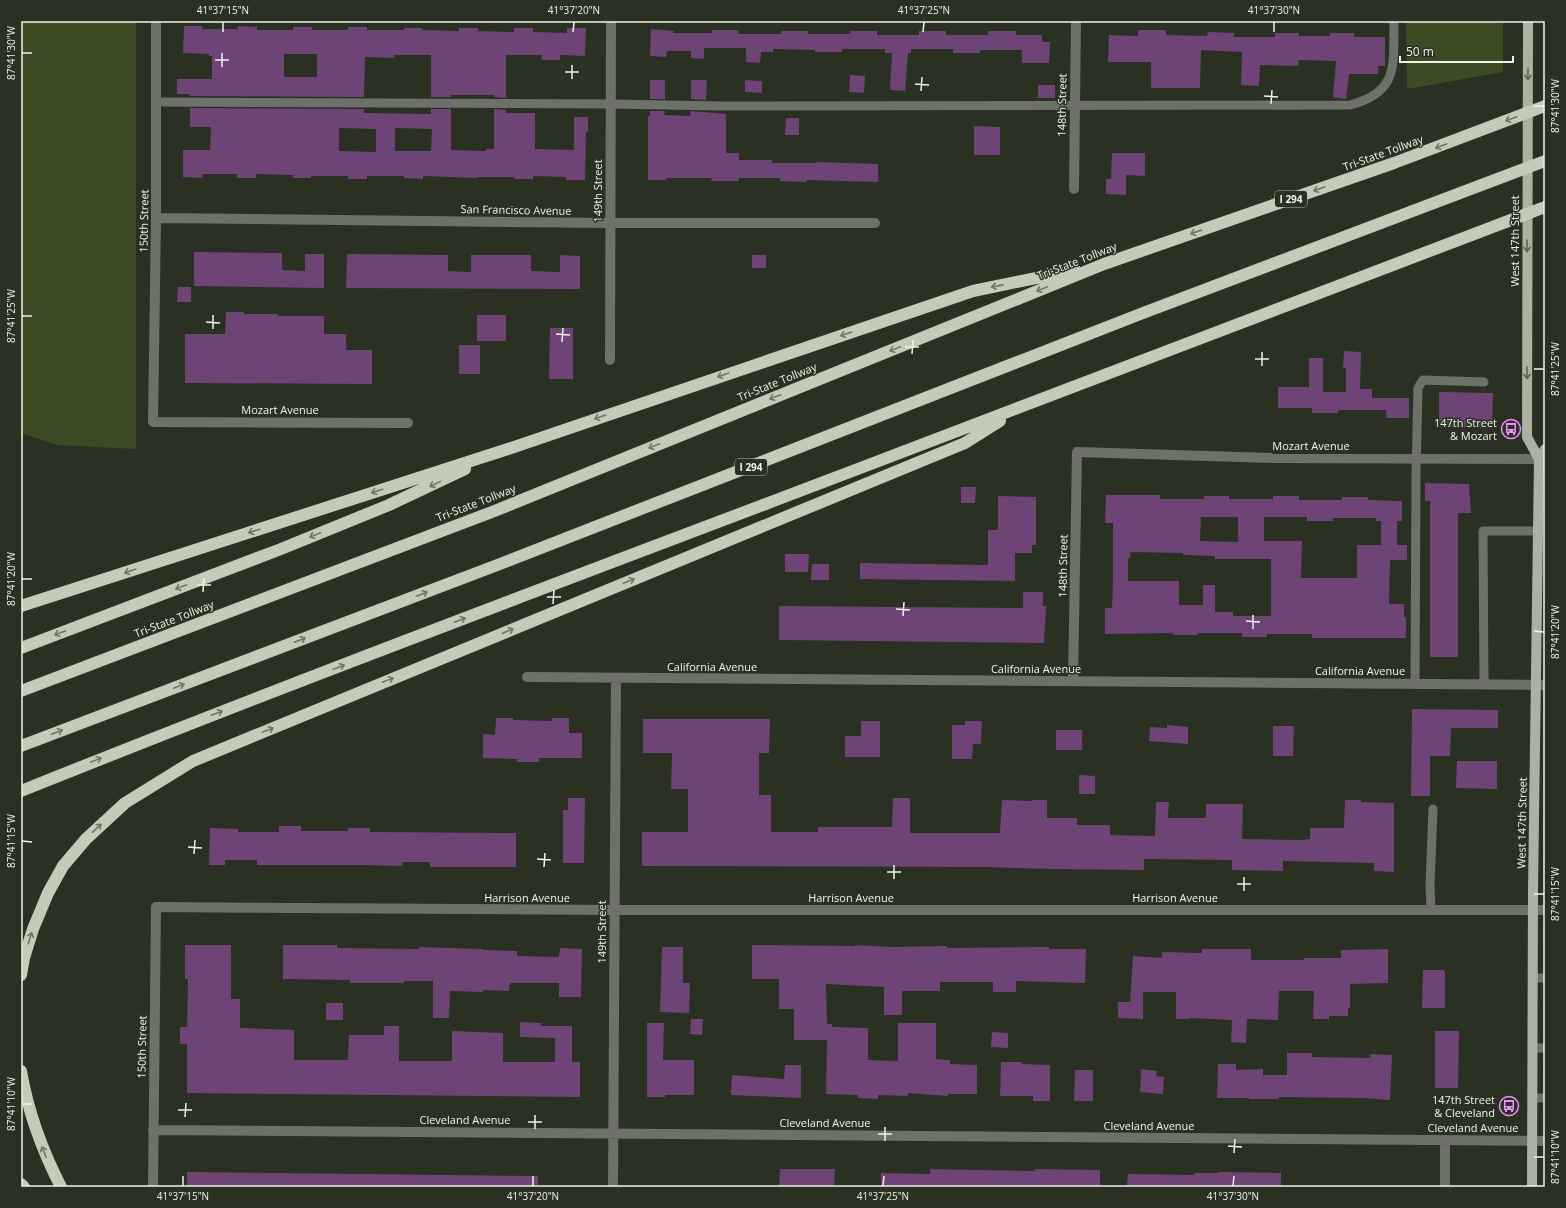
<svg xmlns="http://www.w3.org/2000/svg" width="1566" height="1208" viewBox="0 0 1566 1208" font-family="'Open Sans',sans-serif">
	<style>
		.green { fill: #3b4b24 }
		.building { fill: #6e4375; fill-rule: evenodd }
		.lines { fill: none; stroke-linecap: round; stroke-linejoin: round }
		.service { stroke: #6d7169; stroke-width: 9 }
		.minor { stroke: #6d7169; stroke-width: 10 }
		.primary { stroke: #abb2a2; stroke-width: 10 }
		.motorway { stroke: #c3ccb9; stroke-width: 12 }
		.oneway { stroke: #5e6555 }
		.oneway2 { stroke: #6f7766 }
		.ticks { fill: none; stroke: #eff4ea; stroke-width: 1.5 }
		.labels { text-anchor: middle; stroke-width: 3; stroke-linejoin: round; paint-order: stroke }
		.shield { fill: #2a3122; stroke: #b4baae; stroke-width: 1 }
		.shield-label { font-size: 10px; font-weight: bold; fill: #eff4ea }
		.street-label { font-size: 11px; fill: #eff4ea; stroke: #2a3122 }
		.poi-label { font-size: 11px; fill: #eff4ea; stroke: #2a3122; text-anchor: end }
		.neatline { fill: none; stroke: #eff4ea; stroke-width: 1.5 }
		.ticks-label { font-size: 10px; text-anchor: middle; fill: #eff4ea }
	</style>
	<rect width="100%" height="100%" fill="#2a3122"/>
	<!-- green -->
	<path class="green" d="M21,21H136V449L57,445L21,433Z
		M1406,21H1503V72L1407,89Z"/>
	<!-- building -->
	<path class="building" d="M184,26H202V29H238V26L257,27V30H293V27H312V30H348V27H367V30H404V28H422V30L459,31V28H478V31L514,32V28H533V32L567,33V28H586L585,56L560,55V60H541L542,55H506V98L494,97V95H451V97H431V55H394V58L365,57L364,97L190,96V94H177V79H212V56H209V54L183,53ZM284,54H317V77H284Z
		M651,29L674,31L673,33H712V30H738V34H781V31H808V34H850V31H877V35H919V31H946V35H988V31H1016V35H1042V42H1050L1049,63H1022V50H980V53H953V49H911V53H908L905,91L890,90L892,53H885V49H842V52H815V50L773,49V52H761L760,63L746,62V48H704V59L691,58V51H667L666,57L650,56Z
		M1138,30H1166V35L1207,36L1208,32L1234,33V37H1275V33H1299V36H1330V33H1354V37H1385V66H1378V74H1349L1346,99L1333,97L1336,61L1299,60L1298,66L1260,65L1259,86L1241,85L1242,52L1201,50L1200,88H1151V62H1108L1109,35L1138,36Z
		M850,75L865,76L864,93L849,92Z
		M650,80H665V99H650Z
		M691,80H707L706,100L691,99Z
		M745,80L762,81V93L745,92Z
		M1038,85H1055V98H1038Z
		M190,108L364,109V113L431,114V109H451V150L486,151V149H494V109L506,110V113H535V149L574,150V117H588V132H586L585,180H566V177L533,176V179H514V177H477V178L423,176V179L404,178V176H367V179H348V176H311V178H293V175L256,174V178H237V174H202V178L183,177V150H210L211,127H190ZM339,128L376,129V152L339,151ZM395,128L432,129L431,151H395Z
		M650,111H665L664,115L690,116L691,111L726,114V153H739V160H772V163H815V162L878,164V182L807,180L806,182L780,181V178H739V181H711L712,178H666V180H648V116H650Z
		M786,118H799V135H785Z
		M974,126L1000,127V155H974Z
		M1112,153H1145V176L1126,175V195L1106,194V179H1111Z
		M194,252L282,253V270L305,271V254H324V288L194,286Z
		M347,254L448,255V271L471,272V255H531V271L560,272V255L580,256V289L346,288Z
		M752,255H766V268H752Z
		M178,287H191V302H177Z
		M226,312H244V314H278V316H324V334H346V350H372V384L185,383V334H225Z
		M477,315H506V341H477Z
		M550,328H573V379H549Z
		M459,345H480V374H459Z
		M1344,351L1361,352L1360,389H1372V398H1409V418H1386V410H1338V413H1312V408H1278V387H1309V358H1323V392H1346V368H1343Z
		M1439,392L1493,393L1492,428L1439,427Z
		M1425,483L1469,484L1471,513H1458V657H1430V501H1425Z
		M961,487H976L975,503H961Z
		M1106,495H1160V499H1204V496H1229V499H1273V496H1299V500H1342V497H1368V500L1402,501V521H1397V545H1407V560H1390L1389,604H1404V617H1406V638H1312V634H1267V637H1242V633H1198V635H1173V633L1105,634V608H1112L1113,575V523H1105ZM1201,517H1238V542L1200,541ZM1264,517H1307V521H1333V518H1376V521H1381V545H1357V578H1301L1302,541H1264ZM1130,552L1183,553V555L1215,556V559H1271V616H1233V612H1215V585H1203V605H1179V581H1128V558H1130Z
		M998,496L1036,497V545H1032V553H1015V581L860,579V563L988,565V530H998Z
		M785,554H809L808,572H785Z
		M812,564H829V580H811Z
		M1023,592H1043V606H1046L1044,643L779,640V606L1023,608Z
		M1412,709L1498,710V728H1451L1450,756H1430V796H1411Z
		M496,718H513V720L552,721V718H569V733H582V758H539V762H517V759L483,758V734L495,735Z
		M643,719H770L769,753H759V795H771V832H818V827H892L893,798H910V833H1000L1002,800L1032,801V800H1047V818H1077V825H1110V835L1155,836L1156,802H1169L1168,818H1206V804H1243L1242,839L1301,840L1310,839V828H1344L1345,800H1361V802L1394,803V872L1374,871V863L1283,861V871L1232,870V860L1144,859V870L1053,869L985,867L642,866V832H688V789H671L672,753H643Z
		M861,721H880V757H845V736H861Z
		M965,721H982L981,744H973L972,759H952V725H965Z
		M1167,725L1188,727V744L1149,741L1150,727L1167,728Z
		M1273,726H1294L1293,756H1273Z
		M1056,730H1082V750H1056Z
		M1457,761H1497V789L1456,788Z
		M1079,775L1095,776V794H1079Z
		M568,798H585L584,863H563V810H568Z
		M279,826H301V831H348V828H370V832L516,833V867H430V862H402V866L362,865H257V860H225V865H209L210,828L238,829V832H279Z
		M185,945H231V999H240V1028L294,1030V1060H348L349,1035H384V1026H399V1061H452V1031L503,1033V1062H555V1038L520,1037V1022L541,1023V1026H572V1062H580V1097L187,1093V1044H180V1027H187L188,979H185Z
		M283,945H337V948L419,949V947L483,949V950L517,951V956L559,957L560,948L582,949L581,997H559V983H510L509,991L483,990V992L450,991L449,1018H433V981H404V983H350V980L283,979Z
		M752,945L855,946V945L890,947L947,946V948L1049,947V949H1086L1085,983L1016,981V992H993V982H940V991H902V1015H884V987L826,984L827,1024H832V1027L868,1028V1060L898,1061V1023H936V1059L950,1060V1064L977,1065V1094H948V1096L908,1093V1096L878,1095V1099L858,1098V1095L826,1094L827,1040H794V1009H779V979H752Z
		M662,947H683V983H690L689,1013L660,1012Z
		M1202,949H1251V960H1304V958H1341V950L1388,949V983L1350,984V1008H1348V1016H1329V1019H1313L1314,991H1279L1278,1020L1247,1019L1246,1043L1231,1042L1232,1020L1190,1018V1019H1176V992H1143V1019L1118,1018V1002H1130L1133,956L1162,958V952L1202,953Z
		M1423,970H1444V973H1445V1008H1422Z
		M326,1003H343V1020H326Z
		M691,1019H703L702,1035L690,1034Z
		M647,1023H664L663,1060H694V1095H665V1097H647Z
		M1435,1031H1459L1458,1088H1435Z
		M992,1032L1008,1033V1048L991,1047Z
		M1287,1053H1312V1057L1370,1058V1054L1392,1055L1390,1100L1362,1098L1279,1097V1099H1249V1098H1217L1218,1064H1236V1070L1263,1069V1075H1287Z
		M1001,1062H1022V1064L1050,1065V1101H1033V1096H1000Z
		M785,1065H801V1098L731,1095L732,1075L784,1079Z
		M1141,1069L1157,1071L1156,1076L1164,1077L1163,1094L1140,1092Z
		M1075,1070H1093V1101H1074Z
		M780,1169H835L834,1187H779Z
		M930,1169L1035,1171L1034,1169L1100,1170V1187H881V1173L930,1174Z
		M187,1172L538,1176V1187H187Z
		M1219,1172L1281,1173V1187H1127L1128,1174L1194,1175V1173H1219Z"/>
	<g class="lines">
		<!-- service -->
		<path class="service" d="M156,102L611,104L721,106L1350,105C1400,92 1393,64 1394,21
			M1415,684L1416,475L1418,388L1423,380L1484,382
			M1484,684L1483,531H1538
			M1431,909L1430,886L1433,809
			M1533,978H1545
			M1533,1048H1545
			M1533,1098H1545"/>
		<!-- minor -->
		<path class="minor" d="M156,21V218L153,422L408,423
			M1074,189L1076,21
			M156,218L610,223H875
			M610,360L611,21
			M527,677L1545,685
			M1073,681L1077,452L1272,458L1545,459
			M153,1130L1545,1141
			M153,1187L156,907L615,910H1545
			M613,1187L616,678
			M1445,1187V1140"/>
		<!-- primary -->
		<path class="primary" d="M1528,21L1527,437L1539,459
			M1532,1187L1533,890L1539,459L1545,449"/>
		<!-- motorway -->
		<path class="motorway" d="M21,606L508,449L973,291L1075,270
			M21,648L281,549L389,505L465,469
			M21,691L492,512L1104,264L1394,163L1545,106
			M21,746L500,564L1143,313L1545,161
			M21,791C300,679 582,574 863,467C1091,381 1318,293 1545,207
			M21,975L24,958L33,929L48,893L63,866L86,839L125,803L193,761L965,443L1000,421
			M21,1071C28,1112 42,1150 61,1187
			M21,1184L24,1187"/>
	</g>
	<!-- one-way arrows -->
	<defs><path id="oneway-shaft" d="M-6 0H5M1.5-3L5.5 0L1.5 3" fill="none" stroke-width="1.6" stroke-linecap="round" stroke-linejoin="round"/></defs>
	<g class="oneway">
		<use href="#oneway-shaft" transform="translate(1528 74) rotate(90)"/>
		<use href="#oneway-shaft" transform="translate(1527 246) rotate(90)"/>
		<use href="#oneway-shaft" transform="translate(1527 373) rotate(90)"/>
	</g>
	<g class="oneway2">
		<use href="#oneway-shaft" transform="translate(1511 119) rotate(159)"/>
		<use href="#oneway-shaft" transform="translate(1441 146) rotate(160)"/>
		<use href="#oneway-shaft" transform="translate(1319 189) rotate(161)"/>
		<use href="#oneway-shaft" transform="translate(1196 232) rotate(161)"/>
		<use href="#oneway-shaft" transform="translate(997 286) rotate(169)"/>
		<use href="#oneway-shaft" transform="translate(1042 289) rotate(158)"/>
		<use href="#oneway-shaft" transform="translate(846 334) rotate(161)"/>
		<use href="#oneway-shaft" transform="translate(895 349) rotate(158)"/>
		<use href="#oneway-shaft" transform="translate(723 375) rotate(161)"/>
		<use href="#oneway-shaft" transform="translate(775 397) rotate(158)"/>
		<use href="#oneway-shaft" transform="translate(600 417) rotate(161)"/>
		<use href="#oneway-shaft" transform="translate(654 446) rotate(158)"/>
		<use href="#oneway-shaft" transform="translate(435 484) rotate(154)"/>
		<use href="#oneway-shaft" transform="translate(377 491) rotate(162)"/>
		<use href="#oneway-shaft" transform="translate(254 531) rotate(162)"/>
		<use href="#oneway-shaft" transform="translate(315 535) rotate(158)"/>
		<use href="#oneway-shaft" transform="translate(130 571) rotate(162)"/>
		<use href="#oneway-shaft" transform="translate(629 581) rotate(-22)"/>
		<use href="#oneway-shaft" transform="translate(181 587) rotate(159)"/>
		<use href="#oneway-shaft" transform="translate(422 594) rotate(-21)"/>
		<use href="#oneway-shaft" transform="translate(460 620) rotate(-21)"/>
		<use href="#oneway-shaft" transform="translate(508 631) rotate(-22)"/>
		<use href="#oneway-shaft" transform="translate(60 633) rotate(159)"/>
		<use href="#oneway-shaft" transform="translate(300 640) rotate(-21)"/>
		<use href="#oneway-shaft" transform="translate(339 667) rotate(-21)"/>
		<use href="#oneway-shaft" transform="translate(388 680) rotate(-22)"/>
		<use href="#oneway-shaft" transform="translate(179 686) rotate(-21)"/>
		<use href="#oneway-shaft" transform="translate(217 713) rotate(-21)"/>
		<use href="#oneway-shaft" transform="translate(268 730) rotate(-22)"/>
		<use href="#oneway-shaft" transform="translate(57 732) rotate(-21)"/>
		<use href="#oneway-shaft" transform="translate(96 760) rotate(-22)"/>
		<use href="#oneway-shaft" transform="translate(97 828) rotate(-43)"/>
		<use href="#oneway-shaft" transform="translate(30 938) rotate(-72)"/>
		<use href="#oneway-shaft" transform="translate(44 1152) rotate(-112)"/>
	</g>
	<!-- ticks -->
	<path class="ticks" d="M223,32V22M573,32L574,22M923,32L924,22M1274,32V22M22,53H32M215,60H229M222,67V53M565,72H579M572,79V65M915,84L929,85M921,91L922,77M1264,96L1278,97M1271,104L1272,90M1534,106H1544M22,316H32M206,322L220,323M213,329V315M556,334L570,335M562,342L563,328M905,347H919M912,354L913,340M1255,359H1269M1262,366V352M1534,369H1544M22,579H32M197,585H211M203,592L204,578M547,597H561M553,604L554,590M896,609L910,610M903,616L904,602M1246,621L1260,622M1253,629V615M1534,631L1544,632M22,841L32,842M188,847L202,848M194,854L195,840M537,859L551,860M544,867L545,853M887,872H901M894,879V865M1237,884H1251M1244,891V877M1534,894H1544M22,1104H32M178,1110H192M185,1117L186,1103M528,1122H542M535,1129V1115M878,1134H892M885,1141V1127M1228,1146L1242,1147M1234,1153L1235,1139M1534,1157H1544M183,1186V1176M533,1186V1176M883,1186L884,1176M1233,1186L1234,1176"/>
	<!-- icons -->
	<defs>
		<g id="bus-ring" transform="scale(1)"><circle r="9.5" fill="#2a3122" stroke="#eb8dfc" stroke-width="1.5"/><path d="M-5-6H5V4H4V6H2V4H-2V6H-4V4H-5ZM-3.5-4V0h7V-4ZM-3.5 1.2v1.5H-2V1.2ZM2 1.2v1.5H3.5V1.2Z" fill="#eb8dfc"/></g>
	</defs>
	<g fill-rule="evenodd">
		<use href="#bus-ring" x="1511" y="429"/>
		<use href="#bus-ring" x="1509" y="1106"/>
	</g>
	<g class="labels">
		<!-- shield labels -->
		<g class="shield">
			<rect x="1275" y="191" width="32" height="16" rx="3"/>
			<rect x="735" y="459" width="32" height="16" rx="3"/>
		</g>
		<g class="shield-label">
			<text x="1291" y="203">I 294</text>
			<text x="751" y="471">I 294</text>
		</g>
		<!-- street labels -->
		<g class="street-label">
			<text transform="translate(1062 105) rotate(-89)" y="4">148th Street</text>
			<text transform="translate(1383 153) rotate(-20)" y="4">Tri-State Tollway</text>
			<text transform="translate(598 191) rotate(-90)" y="4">149th Street</text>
			<text transform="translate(516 210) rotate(1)" y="4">San Francisco Avenue</text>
			<text transform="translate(144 221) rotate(-89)" y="4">150th Street</text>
			<text transform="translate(1515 241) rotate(-90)" y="4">West 147th Street</text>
			<text transform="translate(1077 261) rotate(-21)" y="4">Tri-State Tollway</text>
			<text transform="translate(777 382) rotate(-22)" y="4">Tri-State Tollway</text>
			<text x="280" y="414">Mozart Avenue</text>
			<text x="1311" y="450">Mozart Avenue</text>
			<text transform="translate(476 503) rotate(-21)" y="4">Tri-State Tollway</text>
			<text transform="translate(1063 566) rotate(-89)" y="4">148th Street</text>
			<text transform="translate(174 619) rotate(-21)" y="4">Tri-State Tollway</text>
			<text x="712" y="671">California Avenue</text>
			<text x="1036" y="673">California Avenue</text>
			<text x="1360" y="675">California Avenue</text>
			<text transform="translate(1522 823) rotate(-89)" y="4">West 147th Street</text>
			<text x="527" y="902">Harrison Avenue</text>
			<text x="851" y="902">Harrison Avenue</text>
			<text x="1175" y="902">Harrison Avenue</text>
			<text transform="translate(602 932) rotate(-90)" y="4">149th Street</text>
			<text transform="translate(142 1047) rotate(-89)" y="4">150th Street</text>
			<text x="465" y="1124">Cleveland Avenue</text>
			<text x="825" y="1127">Cleveland Avenue</text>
			<text x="1149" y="1130">Cleveland Avenue</text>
			<text x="1473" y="1132">Cleveland Avenue</text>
		</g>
		<!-- poi labels -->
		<g class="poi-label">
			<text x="1497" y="427">147th Street<tspan x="1497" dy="13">&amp; Mozart</tspan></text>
			<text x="1495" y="1104">147th Street<tspan x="1495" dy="13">&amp; Cleveland</tspan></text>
		</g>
	</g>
	<!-- border -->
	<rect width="1566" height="1208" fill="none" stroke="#2a3122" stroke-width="44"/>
	<!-- scale -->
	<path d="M1400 56v6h113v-6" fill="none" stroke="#eff4ea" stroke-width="2"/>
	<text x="1406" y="56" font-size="12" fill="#eff4ea" stroke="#2a3122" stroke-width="3" paint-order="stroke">50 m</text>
	<rect x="22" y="22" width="1522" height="1164" class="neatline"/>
	<g class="ticks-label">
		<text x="223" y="14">41°37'15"N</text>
		<text x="574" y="14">41°37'20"N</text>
		<text x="924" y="14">41°37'25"N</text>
		<text x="1274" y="14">41°37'30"N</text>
		<text transform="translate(11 53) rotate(-90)" y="4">87°41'30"W</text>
		<text transform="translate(1555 106) rotate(-90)" y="4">87°41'30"W</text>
		<text transform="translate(11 316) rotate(-90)" y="4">87°41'25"W</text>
		<text transform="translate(1555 369) rotate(-90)" y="4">87°41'25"W</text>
		<text transform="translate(11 579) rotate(-90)" y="4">87°41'20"W</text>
		<text transform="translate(1555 632) rotate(-90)" y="4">87°41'20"W</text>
		<text transform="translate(11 841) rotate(-90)" y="4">87°41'15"W</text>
		<text transform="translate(1555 894) rotate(-90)" y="4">87°41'15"W</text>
		<text transform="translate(11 1104) rotate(-90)" y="4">87°41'10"W</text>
		<text transform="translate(1555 1157) rotate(-90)" y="4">87°41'10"W</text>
		<text x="183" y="1200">41°37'15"N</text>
		<text x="533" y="1200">41°37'20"N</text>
		<text x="883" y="1200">41°37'25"N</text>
		<text x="1233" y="1200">41°37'30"N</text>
	</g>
</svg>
